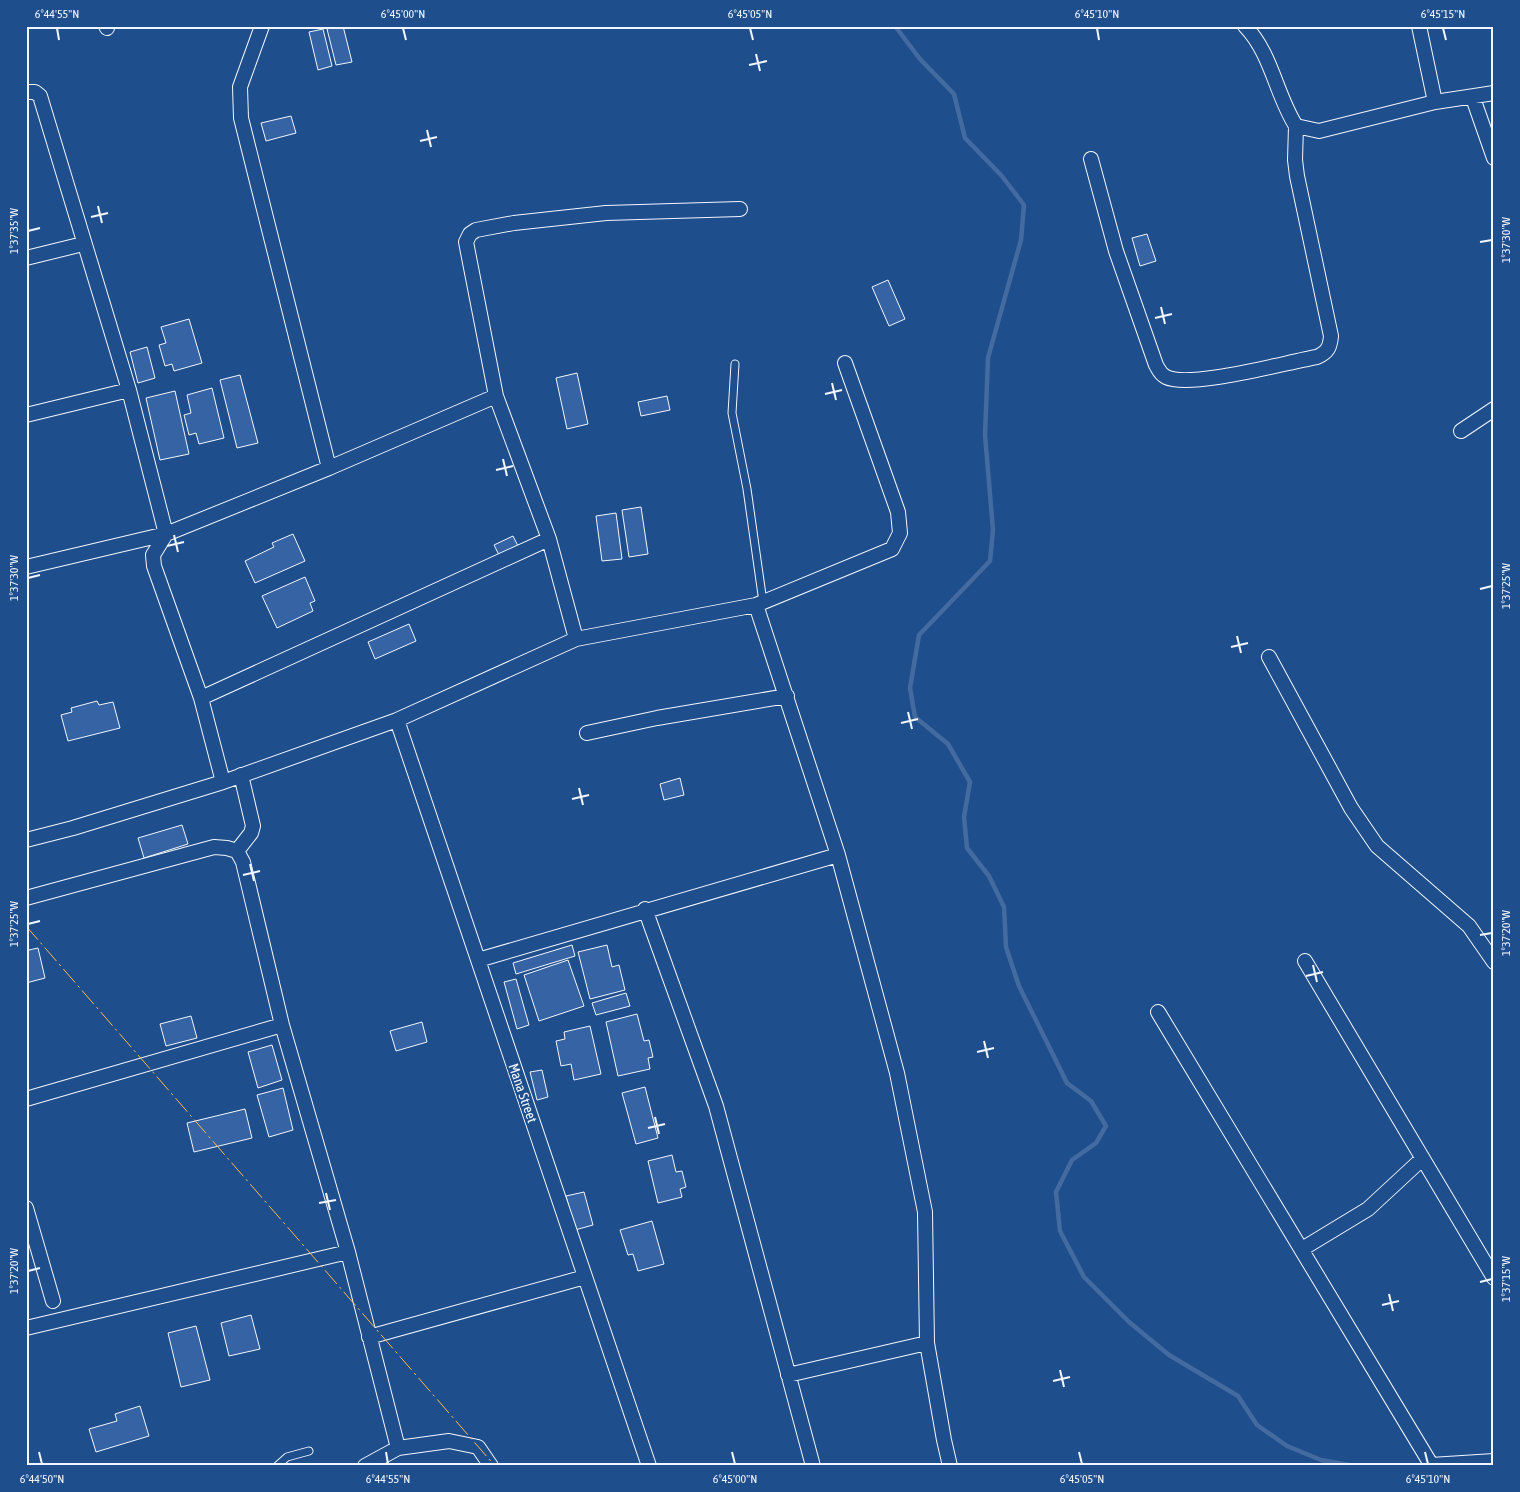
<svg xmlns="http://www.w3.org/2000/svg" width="1520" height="1492" viewBox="0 0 1520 1492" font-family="'Asap Condensed',sans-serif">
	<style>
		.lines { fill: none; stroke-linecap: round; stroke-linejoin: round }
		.stream { stroke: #446ba0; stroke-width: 4.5 }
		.building { fill: #3563a3; stroke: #f2f6ff }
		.service-casing { stroke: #f2f6ff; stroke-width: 9 }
		.minor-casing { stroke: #f2f6ff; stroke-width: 16 }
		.service { stroke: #1f4e8c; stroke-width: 7 }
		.minor { stroke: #1f4e8c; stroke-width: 14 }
		.power { stroke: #ffb74d; stroke-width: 1; stroke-dasharray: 18 4 2.5 4; stroke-linecap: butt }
		.ticks { fill: none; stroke: #f2f6ff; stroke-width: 2 }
		.labels { text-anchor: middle; stroke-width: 4; stroke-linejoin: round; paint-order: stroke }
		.street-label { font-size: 14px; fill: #f2f6ff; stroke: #1f4e8c }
		.neatline { fill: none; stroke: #f2f6ff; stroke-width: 2 }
		.ticks-label { font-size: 12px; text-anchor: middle; fill: #f2f6ff }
	</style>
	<rect width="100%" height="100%" fill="#1f4e8c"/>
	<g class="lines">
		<!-- stream -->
		<path class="stream" d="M895,26L920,59L954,94L965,138L1001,175L1024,205L1021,240L988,358L985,435L993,530L990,561L919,635L910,688L915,717L948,744L970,782L964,817L967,848L989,876L1004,907L1006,947L1019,986L1067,1083L1091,1101L1106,1126L1096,1143L1072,1160L1056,1192L1060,1231L1084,1277L1129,1322L1169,1355L1238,1396L1257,1425L1287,1446L1321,1460L1354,1466"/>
	</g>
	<!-- building -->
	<path class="building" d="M337,26H343L352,62L336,65L327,29Z
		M323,29L332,66L318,70L309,32Z
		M291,116L296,133L266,141L261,123Z
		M1147,234L1156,261L1140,266L1132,238Z
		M888,280L905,319L889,326L872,287Z
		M189,319L202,363L174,371L172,364L165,366L159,345L166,343L161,327Z
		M147,347L155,378L138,383L130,352Z
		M577,373L588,424L567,429L556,378Z
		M240,375L258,443L237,448L220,380Z
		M212,388L224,438L199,444L196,433L189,435L184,415L191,413L187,395Z
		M175,391L189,454L160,460L146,398Z
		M667,396L670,410L641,416L638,402Z
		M641,507L648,554L629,557L622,510Z
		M616,513L622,559L602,561L596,516Z
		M293,534L305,561L255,583L245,561L274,547L272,543Z
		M513,536L518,546L499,555L494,545Z
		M305,577L315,601L310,603L313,611L277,628L262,596Z
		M409,624L416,641L375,659L368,642Z
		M97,701L99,705L113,702L120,728L68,741L61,715L72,712L71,708Z
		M680,778L684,795L664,800L660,784Z
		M182,825L188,844L144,858L138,838Z
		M26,944L29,950L38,948L45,978L26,983Z
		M572,945L575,956L516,974L513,963Z
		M607,945L612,967L619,965L625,990L590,999L578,952Z
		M568,960L584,1006L539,1021L524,975Z
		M516,979L529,1025L517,1029L504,982Z
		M626,993L630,1006L596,1015L592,1003Z
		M637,1014L644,1041L649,1040L653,1057L648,1058L650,1069L618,1076L606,1022Z
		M191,1016L197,1038L166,1046L160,1024Z
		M422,1022L427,1042L396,1051L390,1031Z
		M590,1026L601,1074L574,1080L571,1064L561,1066L556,1041L565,1039L564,1032Z
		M272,1045L282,1080L258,1088L248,1052Z
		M542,1070L548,1097L537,1100L530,1072Z
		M645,1087L658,1138L636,1144L622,1093Z
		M283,1088L293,1130L269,1137L257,1095Z
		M245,1109L252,1138L194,1152L187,1123Z
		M672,1155L676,1172L682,1171L686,1187L680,1189L682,1197L658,1203L648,1161Z
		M584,1192L593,1225L575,1230L566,1196Z
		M652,1221L664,1264L638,1271L633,1254L628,1255L620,1230Z
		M251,1315L260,1349L229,1356L221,1323Z
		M196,1326L210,1380L181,1387L168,1333Z
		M140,1406L149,1436L96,1452L89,1429L117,1421L115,1414Z"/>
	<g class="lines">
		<!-- service casing -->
		<g class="service-casing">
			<path id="service" d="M735,364L732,413L747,489L763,602
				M277,1466L287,1457L309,1451"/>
		</g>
		<!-- minor casing -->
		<g class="minor-casing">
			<path id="minor" d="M106,26L107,28
				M262,26L240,87L241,118L329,468
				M1245,26C1272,54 1276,95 1296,126L1319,131L1435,102L1494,93
				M1419,26L1435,102
				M26,92H35L40,96L129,390L166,534L153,555L154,566L201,698L223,782
				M1473,98L1494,158
				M1091,159L1116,251L1156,365C1159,370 1160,374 1166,377C1190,389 1287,362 1317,357C1328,352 1330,347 1331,336L1297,176L1295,160L1296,126
				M26,258L83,244
				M26,415L129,390
				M1461,431L1494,409
				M26,567L166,534L329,468L496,396
				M756,605L838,855L897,1073L925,1212L927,1343L944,1440L950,1466
				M576,639L549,539L496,396L466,242L470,234L476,230L514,223L606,213L740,209
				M1269,657L1351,808L1377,846L1469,926L1494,962
				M201,698L549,539
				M397,720L649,1466
				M587,733L657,718L787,696
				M26,840L73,828L223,782L397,720L576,639L756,605L892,549L900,533L898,512L845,363
				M237,851L251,833L253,826L241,775
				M26,898L214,847L227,848L237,851L243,862L282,1025L348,1252L398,1448
				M645,909L716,1106L813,1466
				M478,960L838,855
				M1305,961L1494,1278
				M1158,1012L1432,1466
				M26,1099L282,1025
				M26,1208L53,1301
				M1302,1249L1368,1209L1422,1159
				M26,1328L348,1252
				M369,1337L585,1277
				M788,1375L927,1343
				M1431,1465L1494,1461
				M365,1466L398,1448L449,1441L478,1447L491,1466"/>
		</g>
		<!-- service -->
		<use href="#service" class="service"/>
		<!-- minor -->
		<use href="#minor" class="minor"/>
		<!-- power -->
		<path class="power" d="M26,926L495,1466"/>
	</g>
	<!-- ticks -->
	<path class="ticks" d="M57,28L59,40M403,28L406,40M750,28L753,40M1097,28L1099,40M1443,28L1446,40M756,54L760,71M749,65L767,61M427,130L431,147M420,141L437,137M98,206L102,223M91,217L108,213M28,231L40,228M1480,242L1492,240M1161,307L1165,324M1155,318L1172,314M832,383L836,400M825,394L842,390M503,459L507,476M496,470L513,466M174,535L178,552M167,546L184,542M28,578L40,575M1480,589L1492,586M1237,636L1241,653M1231,647L1248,643M908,712L912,729M901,723L918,719M579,788L583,805M572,799L589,795M250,864L254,881M243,875L260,871M28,924L40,921M1480,935L1492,933M1313,965L1317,982M1306,976L1323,972M984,1041L988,1058M977,1052L994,1048M655,1117L659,1134M648,1128L665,1124M326,1193L330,1210M319,1203L336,1200M28,1271L40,1268M1480,1282L1492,1279M1389,1294L1393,1311M1382,1305L1399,1301M1060,1370L1064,1387M1053,1381L1070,1377M39,1452L42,1464M386,1452L388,1464M732,1452L735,1464M1079,1452L1082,1464M1425,1452L1428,1464"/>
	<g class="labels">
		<!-- street labels -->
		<g class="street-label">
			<text transform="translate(523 1093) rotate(71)" y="5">Mana Street</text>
		</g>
	</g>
	<!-- border -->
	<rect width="1520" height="1492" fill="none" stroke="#1f4e8c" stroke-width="55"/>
	<rect x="28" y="28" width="1464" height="1436" class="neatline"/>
	<g class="ticks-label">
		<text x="57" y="18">6°44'55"N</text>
		<text x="403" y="18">6°45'00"N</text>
		<text x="750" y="18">6°45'05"N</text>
		<text x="1097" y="18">6°45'10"N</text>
		<text x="1443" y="18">6°45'15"N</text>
		<text transform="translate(14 231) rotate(-90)" y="4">1°37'35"W</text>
		<text transform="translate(1506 240) rotate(-90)" y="4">1°37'30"W</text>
		<text transform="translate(14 578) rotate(-90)" y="4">1°37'30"W</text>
		<text transform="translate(1506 586) rotate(-90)" y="4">1°37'25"W</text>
		<text transform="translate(14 924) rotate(-90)" y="4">1°37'25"W</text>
		<text transform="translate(1506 933) rotate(-90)" y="4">1°37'20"W</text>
		<text transform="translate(14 1271) rotate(-90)" y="4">1°37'20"W</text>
		<text transform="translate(1506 1279) rotate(-90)" y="4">1°37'15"W</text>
		<text x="42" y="1483">6°44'50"N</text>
		<text x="388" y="1483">6°44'55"N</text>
		<text x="735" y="1483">6°45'00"N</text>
		<text x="1082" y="1483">6°45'05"N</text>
		<text x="1428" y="1483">6°45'10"N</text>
	</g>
</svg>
